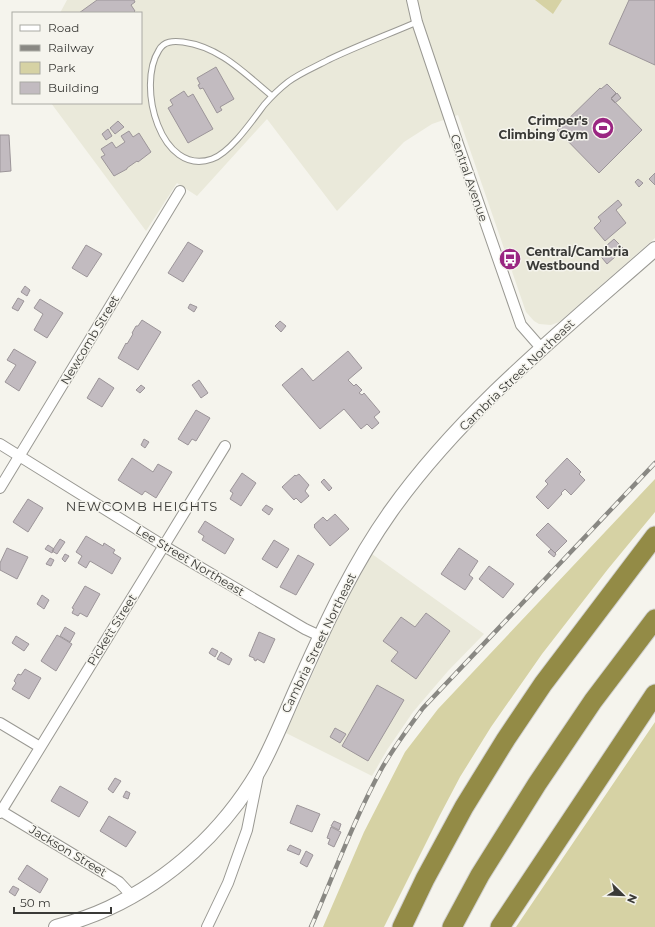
<svg xmlns="http://www.w3.org/2000/svg" width="655" height="927" viewBox="0 0 655 927" font-family="Montserrat,sans-serif">
	<style>
		.built { fill: #eae9da }
		.green { fill: #d6d2a4 }
		.building { fill: #c2bbc0; stroke: #9c9599 }
		.lines { fill: none; stroke-linecap: round; stroke-linejoin: round }
		.service-casing { stroke: #9a9993; stroke-width: 7 }
		.minor-casing { stroke: #9a9993; stroke-width: 12 }
		.secondary-casing { stroke: #9a9993; stroke-width: 16 }
		.motorway-casing { stroke: #d0d0cf; stroke-width: 21 }
		.service { stroke: #fff; stroke-width: 5 }
		.minor { stroke: #fff; stroke-width: 10 }
		.secondary { stroke: #fff; stroke-width: 14 }
		.motorway { stroke: #938b46; stroke-width: 19 }
		.rail-casing { stroke: #898883; stroke-width: 4.5 }
		.rail { stroke: #f5f4ed; stroke-width: 3; stroke-dasharray: 9; stroke-linecap: butt }
		.labels { text-anchor: middle; stroke-width: 3; stroke-linejoin: round; paint-order: stroke }
		.poi-label { font-size: 12px; font-weight: bold; fill: #3a3a37; stroke: #f5f4ed; text-anchor: end }
		.street-label { font-size: 12px; fill: #3a3a37; stroke: #f5f4ed }
		.neighbourhood-label { font-size: 13px; letter-spacing: 1px; fill: #3a3a37; stroke: #f5f4ed }
	</style>
	<rect width="100%" height="100%" fill="#f5f4ed"/>
	<!-- built -->
	<path class="built" d="M67,0H655V238L559,322L551,325L539,324L534,321L526,312L458,115L432,124L404,142L337,211L267,119L197,196L177,183L146,231L51,103H141V13H60Z
		M372,554L484,634L448,671L413,712L387,750L372,776L286,733L340,613Z"/>
	<!-- green -->
	<path class="green" d="M535,0H562L553,14Z
		M655,479V512L608,569L542,654L491,727L460,777L440,815L384,927H323L364,832L405,752L438,709Z
		M655,722V927H516Z"/>
	<!-- building -->
	<path class="building" d="M97,0H134L135,2L131,5L135,11L133,13H79Z
		M629,0H655V65L609,44Z
		M216,67L234,99L220,107L222,110L217,113L203,88L200,89L198,85L200,84L197,78Z
		M607,84L616,93L611,98L642,130L599,173L557,130L600,88L601,89Z
		M184,91L188,97L193,94L213,129L188,143L168,108L173,105L170,100Z
		M617,93L621,98L615,103L611,99Z
		M118,121L124,127L115,134L110,128Z
		M108,129L112,136L106,140L102,134Z
		M129,131L133,137L139,133L151,152L138,162L137,161L127,168V169L114,176L101,157L105,155L101,149L112,142L116,148L125,142L121,136Z
		M0,135H9L11,171L0,172Z
		M655,173V185L649,179Z
		M638,179L643,183L639,187L635,182Z
		M618,200L622,205L616,210L626,223L605,241L594,228L601,221L598,217Z
		M614,239L624,249L607,264L598,253Z
		M188,242L203,251L183,282L168,273Z
		M86,245L102,254L87,277L72,268Z
		M25,286L30,290L27,296L21,292Z
		M18,298L24,301L18,311L12,308Z
		M40,299L63,313L47,338L34,330L43,314L34,308Z
		M190,304L197,307L194,312L188,308Z
		M142,320L161,332L138,370L118,358L126,343L127,344L133,334L132,333L136,326H138Z
		M280,321L286,326L281,332L275,326Z
		M14,349L36,362L19,391L5,382L16,365L7,360Z
		M348,351L362,368L348,380L354,386L356,384L362,390L359,393L362,395L364,393L380,412L374,417L379,423L372,429L367,424L361,429L344,409L320,429L282,385L302,368L313,381Z
		M99,378L114,388L102,407L87,398Z
		M199,380L208,393L201,398L192,385Z
		M141,385L145,388L140,393L136,390Z
		M196,410L210,418L196,441L192,439L188,445L178,439Z
		M144,439L149,442L145,448L141,445Z
		M132,458L153,472L158,464L172,472L156,498L145,491L142,495L118,480Z
		M567,458L581,472L579,474L585,480L571,495L565,489L561,493L562,494L548,509L536,497L548,484L545,481Z
		M242,473L256,483L241,506L230,499L233,493L230,491Z
		M299,474L309,485L305,491L309,496L301,503L296,498L294,500L282,487L295,475L296,476Z
		M324,479L332,488L329,491L321,482Z
		M28,499L43,508L28,532L13,522Z
		M266,505L273,509L269,515L262,510Z
		M335,514L349,529L330,546L314,527L315,526L314,525L323,517L327,521Z
		M205,521L234,539L225,554L202,540L204,536L198,532Z
		M548,523L567,541L555,553L536,535Z
		M86,536L103,546L104,543L115,550L113,553L121,558L112,574L90,561L86,568L78,563L82,556L76,552Z
		M60,539L65,542L57,554L52,551Z
		M274,540L289,549L277,568L262,559Z
		M48,545L54,549L52,553L45,549Z
		M7,548L28,557L17,579L0,570V563Z
		M459,548L478,561L469,575L473,578L465,590L441,574Z
		M551,549L556,554L554,557L548,552Z
		M65,554L69,556L65,562L62,559Z
		M298,555L314,564L296,595L280,587Z
		M50,558L54,560L51,566L46,564Z
		M489,566L514,584L503,598L479,579Z
		M85,586L100,594L87,617L80,613L78,616L72,613L74,609L72,608Z
		M42,595L49,600L44,609L37,604Z
		M426,613L450,631L416,679L391,661L398,652L383,641L401,617L415,627Z
		M65,627L75,633L70,642L60,636Z
		M259,632L275,639L264,663L257,659L256,661L254,660V658L249,656Z
		M57,635L72,644L56,671L41,661Z
		M16,636L29,644L24,651L12,643Z
		M212,648L218,651L215,657L209,653Z
		M221,652L232,659L229,665L217,659Z
		M25,669L41,678L29,699L12,689L16,683L14,681L18,674L21,675Z
		M377,685L404,700L368,761L342,746Z
		M335,728L346,734L340,743L330,737Z
		M115,778L121,781L113,793L108,789Z
		M60,786L88,802L79,817L51,801Z
		M126,791L130,793L128,799L123,797Z
		M297,805L320,814L312,832L290,823Z
		M109,816L136,832L126,847L100,831Z
		M334,821L341,824L339,830L331,826Z
		M331,827L341,832L334,847L328,844L330,839L327,838Z
		M290,845L301,850L299,855L287,850Z
		M306,851L313,855L307,867L300,863Z
		M27,865L48,879L40,893L18,879Z
		M13,886L19,889L15,896L9,892Z"/>
	<g class="lines">
		<!-- service casing -->
		<g class="service-casing">
			<path id="service" d="M272,96C244,73 220,47 183,42C173,41 164,41 159,50C136,86 161,177 212,159C230,153 252,121 264,105C271,97 279,89 288,82C300,73 315,67 328,60C357,46 387,35 417,22"/>
		</g>
		<!-- minor casing -->
		<g class="minor-casing">
			<path id="minor" d="M412,0L417,22L457,141L521,325L542,349
				M0,444L164,546L305,629L320,636
				M0,488L180,191
				M0,723L40,747
				M1,811L119,882L132,896
				M0,813L225,446
				M207,927L228,883L247,830L258,776"/>
		</g>
		<!-- secondary casing -->
		<g class="secondary-casing">
			<path id="secondary" d="M56,927C74,922 92,916 109,908C171,879 223,831 258,772C274,744 287,709 301,679C327,621 354,563 391,511C463,410 563,330 655,249"/>
		</g>
		<!-- motorway casing -->
		<g class="motorway-casing">
			<path id="motorway" d="M402,927L425,879L464,807L506,739L543,684L655,536
				M452,927L480,875L537,784L593,701L655,619
				M500,927L655,694"/>
		</g>
		<!-- service -->
		<use href="#service" class="service"/>
		<!-- minor -->
		<use href="#minor" class="minor"/>
		<!-- secondary -->
		<use href="#secondary" class="secondary"/>
		<!-- motorway -->
		<use href="#motorway" class="motorway"/>
		<!-- rail casing -->
		<g class="rail-casing">
			<path id="rail" d="M311,927C334,874 354,819 382,768C394,747 409,727 423,708L655,463"/>
		</g>
		<!-- rail -->
		<use href="#rail" class="rail"/>
	</g>
	<!-- icons -->
	<defs>
		<g id="stadium-disc" transform="scale(1.15)"><circle r="9.5" fill="#9a2682" stroke="#f5f4ed"/><path d="M0-5a6.5 5 0 1 0 0 10a6.5 5 0 1 0 0-10ZM-3.5-1.8h7v3.6h-7Z" fill="#fff"/></g>
		<g id="bus-disc" transform="scale(1.15)"><circle r="9.5" fill="#9a2682" stroke="#f5f4ed"/><path d="M-5-6H5V4H4V6H2V4H-2V6H-4V4H-5ZM-3.5-4V0h7V-4ZM-3.5 1.2v1.5H-2V1.2ZM2 1.2v1.5H3.5V1.2Z" fill="#fff"/></g>
	</defs>
	<g fill-rule="evenodd">
		<use href="#stadium-disc" x="603" y="128"/>
		<use href="#bus-disc" x="510" y="259"/>
	</g>
	<g class="labels">
		<!-- poi labels -->
		<g class="poi-label">
			<text x="588" y="125">Crimper's<tspan x="588" dy="14">Climbing Gym</tspan></text>
			<text x="526" y="256" text-anchor="start">Central/Cambria<tspan x="526" dy="14">Westbound</tspan></text>
		</g>
		<!-- street labels -->
		<g class="street-label">
			<text transform="translate(469 178) rotate(71)" y="4">Central Avenue</text>
			<text transform="translate(90 340) rotate(-59)" y="4">Newcomb Street</text>
			<text transform="translate(517 375) rotate(-44)" y="4">Cambria Street Northeast</text>
			<text transform="translate(190 561) rotate(31)" y="4">Lee Street Northeast</text>
			<text transform="translate(112 630) rotate(-58)" y="4">Pickett Street</text>
			<text transform="translate(319 643) rotate(-64)" y="4">Cambria Street Northeast</text>
			<text transform="translate(68 851) rotate(31)" y="4">Jackson Street</text>
		</g>
		<!-- neighbourhood labels -->
		<g class="neighbourhood-label">
			<text x="142" y="511">NEWCOMB HEIGHTS</text>
		</g>
	</g>
	<!-- legend -->
	<rect x="12" y="12" width="130" height="92" fill="#f5f4ed" stroke="#aaaaa4"/>
	<rect x="20" y="25" width="20" height="6" fill="#ffffff" stroke="#aaaaa4"/>
	<text x="48" y="32" font-size="12" fill="#3a3a37">Road</text>
	<rect x="20" y="45" width="20" height="6" fill="#898883" stroke="#aaaaa4"/>
	<text x="48" y="52" font-size="12" fill="#3a3a37">Railway</text>
	<rect x="20" y="62" width="20" height="12" fill="#d6d2a4" stroke="#aaaaa4"/>
	<text x="48" y="72" font-size="12" fill="#3a3a37">Park</text>
	<rect x="20" y="82" width="20" height="12" fill="#c2bbc0" stroke="#aaaaa4"/>
	<text x="48" y="92" font-size="12" fill="#3a3a37">Building</text>
	<!-- north arrow -->
	<g transform="translate(623 895) rotate(113)" stroke="#f5f4ed" stroke-width="3" paint-order="stroke">
	<path d="M0-3L7 15L0 10L-7 15Z" fill="#3a3a37"/>
	<text y="-6" font-size="11" font-weight="bold" text-anchor="middle" fill="#3a3a37">N</text>
	</g>
	<!-- scale -->
	<path d="M14 907v6h97v-6" fill="none" stroke="#3a3a37" stroke-width="2"/>
	<text x="20" y="907" font-size="12" fill="#3a3a37" stroke="#f5f4ed" stroke-width="3" paint-order="stroke">50 m</text>
</svg>
